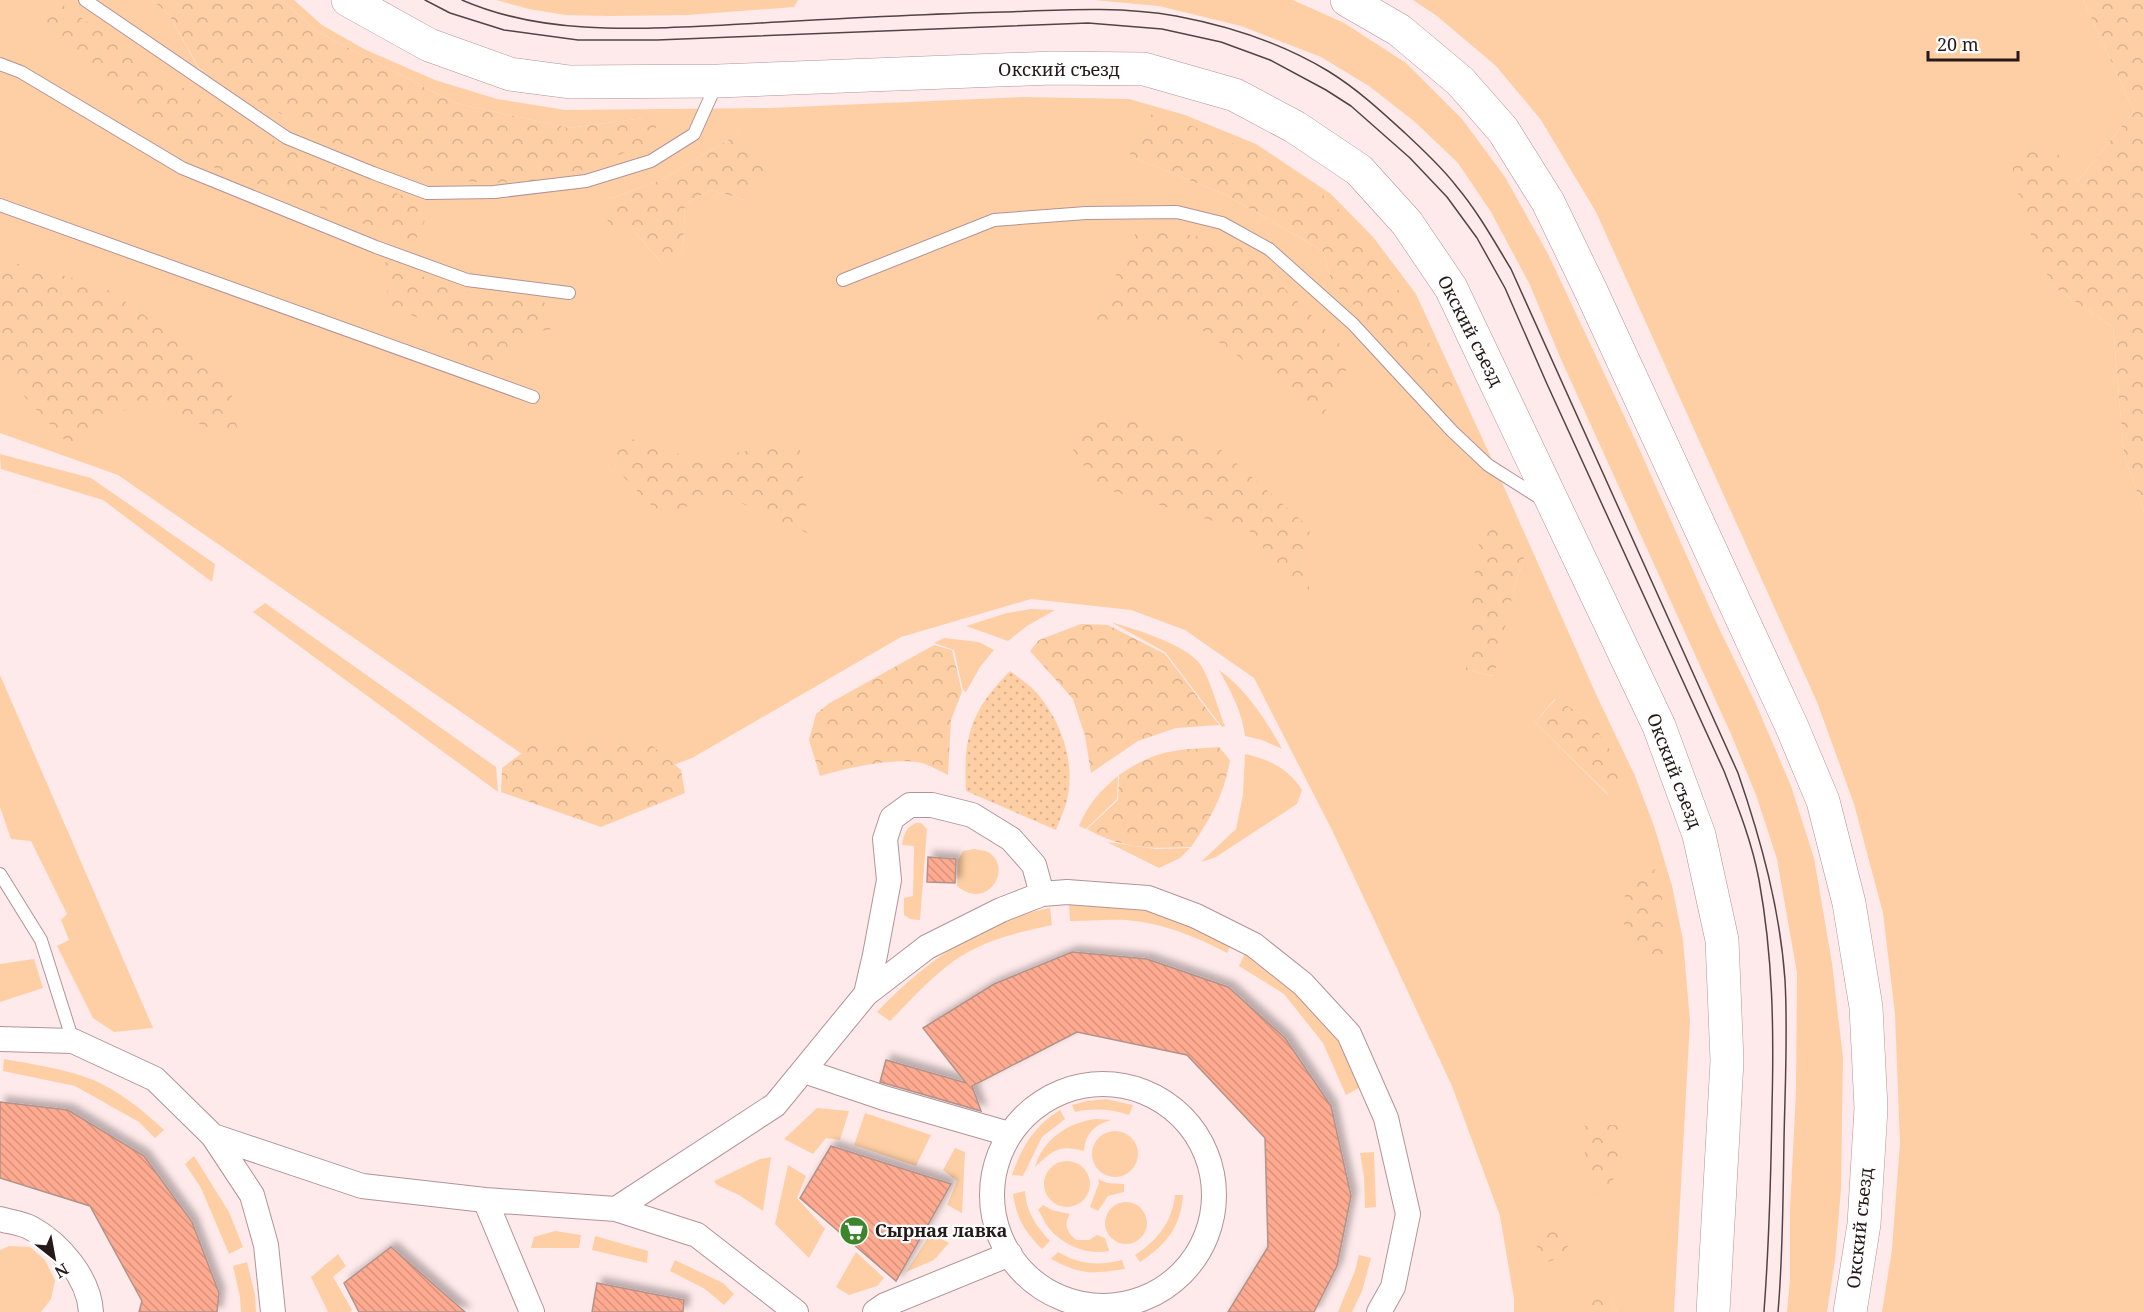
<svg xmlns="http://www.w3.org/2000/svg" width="2144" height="1312" viewBox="0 0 2144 1312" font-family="'Noto Serif',serif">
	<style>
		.grass { fill: #fecfa5; fill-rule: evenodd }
		.forest { fill: url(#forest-crowns) }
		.park { fill: url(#park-dots) }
		.building { fill: url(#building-back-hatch); stroke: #b1938a; stroke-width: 1.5; filter: url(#shadow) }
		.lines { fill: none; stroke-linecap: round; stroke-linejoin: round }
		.lane-casing { stroke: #b39396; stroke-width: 14 }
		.street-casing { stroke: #b39396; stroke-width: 26 }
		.primary-casing { stroke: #b39396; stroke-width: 34 }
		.lane { stroke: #fff; stroke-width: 12 }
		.street { stroke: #fff; stroke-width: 24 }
		.primary { stroke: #fff; stroke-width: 33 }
		.tram { stroke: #524445; stroke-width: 1.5 }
		.labels { text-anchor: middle; stroke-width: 4.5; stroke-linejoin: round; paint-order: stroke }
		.street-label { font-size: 18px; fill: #25191a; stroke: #fdfdfd }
		.poi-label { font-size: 18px; font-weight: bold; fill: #25191a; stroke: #fdfdfd; text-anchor: start }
	</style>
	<defs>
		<pattern id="forest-crowns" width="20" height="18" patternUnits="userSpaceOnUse" patternTransform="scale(1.5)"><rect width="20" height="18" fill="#fecfa5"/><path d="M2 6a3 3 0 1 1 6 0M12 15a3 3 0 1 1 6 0" fill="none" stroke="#dab18d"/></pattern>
		<pattern id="park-dots" width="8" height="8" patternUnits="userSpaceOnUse" patternTransform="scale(1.5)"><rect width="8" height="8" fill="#fecfa5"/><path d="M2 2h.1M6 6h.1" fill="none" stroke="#dab18d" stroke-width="1.8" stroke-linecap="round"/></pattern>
		<pattern id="building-back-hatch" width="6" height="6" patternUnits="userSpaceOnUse" patternTransform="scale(1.5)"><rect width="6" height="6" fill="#feaa90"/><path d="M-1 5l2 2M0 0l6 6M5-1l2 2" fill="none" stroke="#da927c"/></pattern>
		<filter id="shadow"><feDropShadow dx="5.5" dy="-5.5" stdDeviation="3" flood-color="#0004"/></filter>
	</defs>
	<rect width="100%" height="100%" fill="#ffeaeb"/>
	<!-- grass -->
	<path class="grass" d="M0,0H152L169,15L199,69L472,182L644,118L569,128L455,103L318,32L281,0H294L322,25L364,49L435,80L497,99L565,110L770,108L1021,97L1129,99L1185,115L1256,144L1331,194L1373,237L1416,294L1488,451L1595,692L1635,776L1654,826L1672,886L1683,940L1690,1021L1674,1312H1617L1611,1298H1590L1589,1312H1514V1299L1500,1216L1452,1086L1333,832L1254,678L1185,630L1131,610L1031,599L901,637L692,758L614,787L522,754L118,475L0,433ZM738,134L745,200L711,190L685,204L683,248L660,261L632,229L610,199L663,179ZM1129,156L1332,201L1331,279L1323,251L1224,194ZM1525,555L1515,585L1493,676L1467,670ZM1555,699L1590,720L1608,795L1535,722Z
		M496,0H798L794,7L687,15L609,16L565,15L529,9Z
		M1094,0H1293L1344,23L1406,63L1462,119L1505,177L1548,254L1634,437L1716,622L1755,702L1791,786L1814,858L1832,963L1843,1058L1841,1189L1835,1260L1827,1312H1787L1790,1280V1210L1796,1091L1797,973L1777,859L1756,795L1731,734L1560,357L1530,285L1491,212L1458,163L1415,122L1369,86L1321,57L1241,26L1159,6Z
		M1413,0H2083L2134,111L2077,182L2052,286L2113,327L2124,455L2144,512V1312H1882L1892,1249L1900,1143L1895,1014L1883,913L1854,804L1817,702L1596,212L1541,120L1496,66L1437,16Z
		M0,454L91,478L215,564L212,582L103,500L1,469Z
		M265,603L496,767L498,792L253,612Z
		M1031,609L1055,610L1027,626L1008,641L966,626L1007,613Z
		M1111,622C1134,629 1185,644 1200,664C1210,678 1218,709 1225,726L1222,727L1165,652Z
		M944,638L979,642L994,650L980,667L966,692L963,690L954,650L934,643Z
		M1219,670C1247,690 1266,720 1282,749L1262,740L1245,736C1242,711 1231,692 1219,670Z
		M0,675L153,1028L114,1032L93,1018L57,946L69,940L61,920L67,914L31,841L11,839L0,807Z
		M1245,754C1269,759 1289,769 1302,790L1297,804L1216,857L1201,862L1236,829L1243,795Z
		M1118,776L1117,799L1086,829L1079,826C1089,803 1099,792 1118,776Z
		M916,823H921L927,829L920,920L910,919L904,915V898L913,896L914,846L902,845C904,833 906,828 916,823Z
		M1107,842L1156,849L1190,848L1180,858L1159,868Z
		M974,849C978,850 984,850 988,852C1014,867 988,912 957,886L958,860L963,851Z
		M1069,904L1151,909L1233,939L1227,953C1195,936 1162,923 1126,920C1107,919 1088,921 1070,921Z
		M1050,908L1052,925C1026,931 1000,936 976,948C942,964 916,995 890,1021L877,1012C924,963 982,920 1050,908Z
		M1246,951L1278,973L1327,1025L1344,1050L1359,1088L1346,1095L1323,1043L1284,994L1239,966Z
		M34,959L43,988L0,1002V964Z
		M4,1059C33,1064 64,1069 91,1079C118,1090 143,1110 164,1130L155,1138L139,1122L75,1086L3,1071Z
		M1106,1099L1133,1105L1129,1115C1110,1109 1094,1108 1075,1112L1072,1105L1087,1101Z
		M817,1108L849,1111L840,1140L826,1138L813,1154L784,1139Z
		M1060,1110L1065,1119L1042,1137L1023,1176L1012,1175C1021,1148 1035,1125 1060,1110Z
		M865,1113L931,1135L916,1166L854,1145Z
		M1096,1119L1111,1120C1094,1125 1085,1134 1084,1151C1059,1144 1053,1150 1035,1167C1043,1139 1069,1122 1096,1119Z
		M1092 1154a23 23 0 1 1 46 0a23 23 0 1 1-46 0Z
		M955,1148L965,1152L962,1213L947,1205L957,1181L943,1170Z
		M1374,1152L1376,1207L1365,1208L1364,1177L1360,1153Z
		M194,1156L229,1212L243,1247L229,1254L201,1188L185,1164Z
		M771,1157L763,1211L739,1195L717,1185L714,1181L760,1159Z
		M1044 1184a23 23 0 1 1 46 0a23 23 0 1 1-46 0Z
		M788,1165L806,1176L797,1198L825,1229L809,1258L775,1224Z
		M1098,1179L1107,1183L1124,1184V1192L1108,1196L1098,1211L1090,1207L1099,1183Z
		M1025,1191C1026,1212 1036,1226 1050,1241L1042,1249C1024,1231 1017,1219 1013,1194Z
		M1175,1195H1183C1181,1227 1166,1245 1140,1262L1135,1255C1158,1240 1172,1222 1175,1195Z
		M1105 1223a21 21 0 1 1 42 0a21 21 0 1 1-42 0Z
		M1043,1205L1052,1210L1070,1214C1063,1225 1067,1232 1076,1240H1089L1097,1235L1105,1238L1109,1251C1086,1255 1062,1245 1048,1227C1044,1222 1042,1215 1038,1210Z
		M555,1231L581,1235L579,1248H531L534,1237Z
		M931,1233L949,1243L934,1260L906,1272Z
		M595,1236L648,1251L647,1263L592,1250Z
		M9,1246L30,1247L45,1260L55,1280L51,1299L41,1312H0V1250Z
		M856,1252L884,1278L877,1286L849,1295L836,1287Z
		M1058,1252C1080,1265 1099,1266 1122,1260L1125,1269C1091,1274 1082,1275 1051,1259Z
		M338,1254L346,1266L333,1277L352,1310L350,1312H328L311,1277Z
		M1359,1255L1371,1258L1362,1291L1352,1312H1338L1355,1271Z
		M675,1260L723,1283L734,1294L724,1305L705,1289L670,1271Z
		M247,1262L255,1295L256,1312H241L240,1297L233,1266Z"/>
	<!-- forest -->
	<path class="forest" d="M152,0H281L318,32L455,103L569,128L644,118L658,124L646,144L550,183L472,182L340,147L199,68L169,15Z
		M2083,0H2144V512L2124,455L2113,327L2052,286L2024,218L2010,157L2050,142L2077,182L2134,111Z
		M57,1L239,126L431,208L414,243L184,156L31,21Z
		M1154,110L1263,156L1332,201L1384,265L1454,385L1430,393L1331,279L1323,251L1224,194L1129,156Z
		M738,134L773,167L745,200L711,190L685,204L683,248L661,262L632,229L607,227L610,199L663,179Z
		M1139,226L1240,244L1353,357L1322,417L1199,328L1092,326Z
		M0,259L103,286L228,374L239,439L139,401L69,445L0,370Z
		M385,262L461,291L546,303L559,328L516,335L508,361L480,364L462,337L388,305Z
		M1109,413L1219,448L1311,529L1304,547L1312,612L1251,532L1098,487L1066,439Z
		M619,435L698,460L799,441L809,534L728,497L659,513L606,459Z
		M1510,522L1525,555L1515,585L1494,676L1466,670L1477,547L1495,523Z
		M1081,624L1108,625L1165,654L1219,725L1176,728L1138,741L1091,773L1085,736L1073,699L1030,651L1039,640Z
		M934,645L952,650L962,692L951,720L948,775C940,771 931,766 922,763C896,757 846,768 820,776L809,740L816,714L828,704Z
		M1556,699L1590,720L1625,772L1609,795L1535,722Z
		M643,738L681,770L685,793L601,827L501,792L502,768L539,740Z
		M1219,747L1230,760C1224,795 1211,818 1191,847C1153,849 1121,849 1087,829L1118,800L1119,775C1157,749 1175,750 1219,747Z
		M1655,869L1669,928L1663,961L1639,962L1624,937L1625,885Z
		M1618,1125L1623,1157L1612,1182L1591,1195L1581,1126Z
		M1557,1225L1569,1245L1557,1259L1544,1263L1529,1227Z
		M1589,1298H1611L1617,1312H1589Z"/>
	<!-- park -->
	<path class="park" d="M1010,671C1018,677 1028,684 1035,691C1062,721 1077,765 1066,804C1063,813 1059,822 1056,830L966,791C963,737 971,710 1010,671Z"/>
	<!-- building -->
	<path class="building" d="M928,857L956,859L955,883L927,882Z
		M1072,952L1147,959L1228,987L1285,1038L1331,1106L1351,1196L1337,1266L1314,1312H1228L1268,1247L1265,1138L1187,1055L1077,1032L972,1086L981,1111L880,1082L886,1060L966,1083L923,1028L994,984Z
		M0,1102L68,1110L144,1156L192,1222L219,1293L217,1312H139L142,1301L90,1206L0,1178Z
		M831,1146L951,1184L896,1281L800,1198Z
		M391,1247L465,1312H359L344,1283Z
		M597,1283L684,1300L683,1312H592Z"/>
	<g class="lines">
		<!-- lane casing -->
		<g class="lane-casing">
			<path id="lane" d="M85,0L287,138L373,173L427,193L494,192L586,181L651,161L694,134L716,85
				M0,64L21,72L182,168L376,247L467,280L569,293
				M0,205L533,397
				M843,280L994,220L1086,213L1177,212L1222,223L1269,249L1353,324L1452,431L1488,465L1543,500
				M0,874L41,940L73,1041"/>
		</g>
		<!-- street casing -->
		<g class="street-casing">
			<path id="street" d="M866,994L875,955L889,880L885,839L892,818L910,805H932L972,815L1011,839L1034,865L1042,894
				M0,1039L73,1041L155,1079L213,1136L252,1195L266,1245L273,1312
				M804,1071L884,1098L1009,1134
				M992 1195a111 111 0 1 1 222 0a111 111 0 1 1-222 0Z
				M213,1136L362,1186L485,1200L616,1209L697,1235L796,1312
				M485,1200L532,1312
				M616,1209L775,1105L866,994L927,947L1001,910L1042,894L1067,892L1148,898L1196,916L1254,945L1303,984L1349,1034L1386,1118L1408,1214L1393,1287L1379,1312
				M0,1219C10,1222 22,1223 31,1228C60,1244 89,1278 91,1312
				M875,1312L885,1305L1010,1254"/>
		</g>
		<!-- primary casing -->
		<g class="primary-casing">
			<path id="primary" d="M348,0L429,45L510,74L570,82L718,81L1052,68L1144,69L1235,95L1295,127L1359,170L1407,223L1451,288L1659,726L1699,835L1722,940L1727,1061L1713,1312
				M1347,0L1399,30L1460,81L1503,130L1548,202L1591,291L1792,727L1823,801L1849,903L1866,1007L1871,1108L1864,1224L1850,1312"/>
		</g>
		<!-- lane -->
		<use href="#lane" class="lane"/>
		<!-- street -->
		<use href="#street" class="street"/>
		<!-- primary -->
		<use href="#primary" class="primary"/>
		<!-- tram -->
		<path class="tram" d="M425,0L450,13L504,30L578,40H657L1088,23L1162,29L1221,42L1270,60L1326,90L1351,106L1410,158L1447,197L1477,238L1505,288L1547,384L1724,771C1738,807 1752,842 1759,880C1773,957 1774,1029 1772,1107C1771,1175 1769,1244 1764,1312
			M462,0C544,36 639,29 725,25C818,20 910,14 1003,12C1061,10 1119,6 1176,16C1229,26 1282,43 1328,71C1356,88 1381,111 1405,133C1423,150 1442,167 1457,187C1478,212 1494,241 1511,269L1738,773C1761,840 1780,909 1785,980C1788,1033 1785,1087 1784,1140C1783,1197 1783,1255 1778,1312"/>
	</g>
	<!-- icons -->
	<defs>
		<g id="supermarket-disc" transform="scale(1.5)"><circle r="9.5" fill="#3e862c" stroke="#fdfdfd"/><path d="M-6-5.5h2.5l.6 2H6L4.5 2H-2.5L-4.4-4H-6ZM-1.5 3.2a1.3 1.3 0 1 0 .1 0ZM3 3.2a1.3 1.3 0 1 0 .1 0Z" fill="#fff"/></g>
	</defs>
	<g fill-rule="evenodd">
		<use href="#supermarket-disc" x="854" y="1231"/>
	</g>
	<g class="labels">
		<!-- street labels -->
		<g class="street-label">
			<text x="1059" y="76">Окский съезд</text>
			<text transform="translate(1470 331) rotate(63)" y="6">Окский съезд</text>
			<text transform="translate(1674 771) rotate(69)" y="6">Окский съезд</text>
			<text transform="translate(1860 1228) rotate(-84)" y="6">Окский съезд</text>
		</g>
		<!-- poi labels -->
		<g class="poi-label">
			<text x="875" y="1237">Сырная лавка</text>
		</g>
	</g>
	<!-- north arrow -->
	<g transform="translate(54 1258) rotate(149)" stroke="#fdfdfd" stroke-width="4.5" paint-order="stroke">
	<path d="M0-4.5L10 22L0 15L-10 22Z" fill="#25191a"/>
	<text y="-9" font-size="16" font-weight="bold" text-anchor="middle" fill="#25191a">N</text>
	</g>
	<!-- scale -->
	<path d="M1928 51v9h90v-9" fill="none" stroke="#25191a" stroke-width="3"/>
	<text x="1937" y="51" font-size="18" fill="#25191a" stroke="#fdfdfd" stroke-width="4.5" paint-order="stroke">20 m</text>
</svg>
